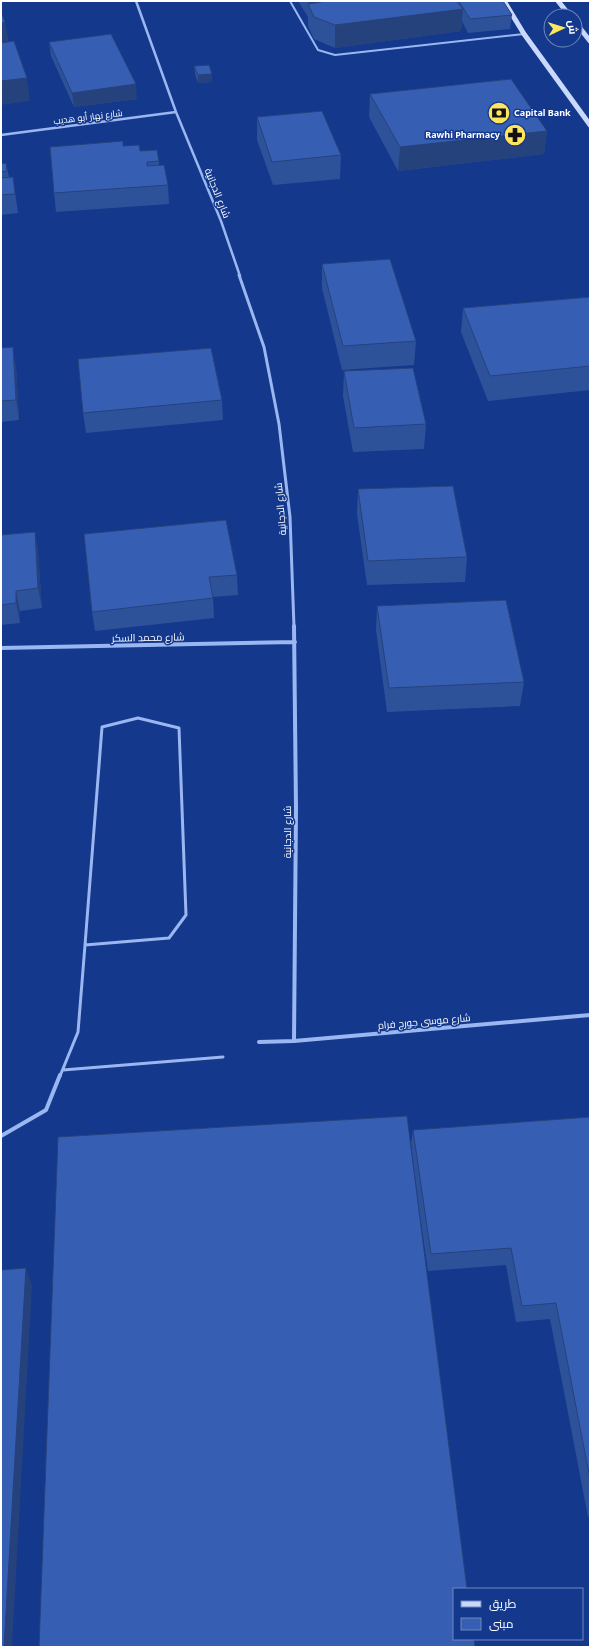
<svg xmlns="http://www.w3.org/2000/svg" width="591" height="1648" viewBox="0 0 591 1648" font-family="'Noto Sans',Cairo,sans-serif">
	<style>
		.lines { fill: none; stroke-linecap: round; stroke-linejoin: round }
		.lane-far2 { stroke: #9bb7f1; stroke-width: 2 }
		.lane-far1 { stroke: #9bb7f1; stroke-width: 3 }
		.lane { stroke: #9bb7f1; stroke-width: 4 }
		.street-far2 { stroke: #9bb7f1; stroke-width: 2.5 }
		.street-far1 { stroke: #9bb7f1; stroke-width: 3 }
		.street { stroke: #9bb7f1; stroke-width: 4 }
		.secondary { stroke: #c9d9fb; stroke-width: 5 }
		.wall { fill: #2e529a }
		.shaded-wall { fill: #26427d }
		.building { fill: #365fb3; stroke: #26427d }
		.labels { text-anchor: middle; stroke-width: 3; stroke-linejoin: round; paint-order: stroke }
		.far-poi-label { font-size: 9px; font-weight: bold; fill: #fff; stroke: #13388c; text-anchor: start }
		.far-street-label { font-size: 9px; fill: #fff; stroke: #13388c }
		.street-label { font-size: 10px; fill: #fff; stroke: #13388c }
	</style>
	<rect width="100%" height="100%" fill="#13388c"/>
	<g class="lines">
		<!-- lane-far2 -->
		<path class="lane-far2" d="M290,1L318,50L335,55L524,34"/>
		<!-- lane-far1 -->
		<path class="lane-far1" d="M138,718L179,728L186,915L169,938L85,945L102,727Z
			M63,1070L223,1057
			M60,1076L78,1032L85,945"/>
		<!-- lane -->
		<path class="lane" d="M1,1136L46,1110L60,1075"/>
		<!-- street-far2 -->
		<path class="street-far2" d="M136,1L176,112L221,221L240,276
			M1,135L176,112"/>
		<!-- street-far1 -->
		<path class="street-far1" d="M239,275L264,347L279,424L290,517L294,627"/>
		<!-- street -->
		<path class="street" d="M1,648L295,642
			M294,1041L296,808L294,626
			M259,1042L294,1041L590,1015"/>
		<!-- secondary -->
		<path class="secondary" d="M504,1L524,34L590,125
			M558,1L570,16
			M575,22L590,41"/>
	</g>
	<!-- wall -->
	<path class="wall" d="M298,1H503L512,15L510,29L468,33L462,21L461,31L335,48L314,39L308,26V17Z
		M49,42L137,99L74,107L51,56Z
		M194,66L212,82L198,83L195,74Z
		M370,94L547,131L544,154L398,171L369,117Z
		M257,117L341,155L340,179L273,185L257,140Z
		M140,151L159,161V165L168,185L169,204L56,212L54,193Z
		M6,163L9,177H13L18,213L1,215V164Z
		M322,264L416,341L414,365L342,370L322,288Z
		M590,297V390L488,401L461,332L463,308Z
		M1,348L16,367L19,420L1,422Z
		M344,371L426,424L424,449L353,452L343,396Z
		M222,400L223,420L86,433L83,413Z
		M358,489L467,557L465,582L367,585L357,514Z
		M35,532L38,552L42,608L20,611V623L1,625V535Z
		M84,534L237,575L238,595L213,597L214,618L95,631L92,612Z
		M377,606L524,682L520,706L387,712L376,630Z
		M590,1117V1517H588L550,1319L516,1322L506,1265L428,1271L420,1216L411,1144L413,1130Z"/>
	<!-- shaded-wall -->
	<path class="shaded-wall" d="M309,1H323V17L309,6Z
		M463,9L461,31L335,48V25Z
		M5,22L9,44L1,45V23Z
		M212,74V82L198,83V75Z
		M27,78L30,101L1,105V81Z
		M136,84L137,99L74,107L72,93Z
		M547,131L544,154L398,171L400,147Z
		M13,347L16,367L19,420L16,400Z
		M35,532L38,552L42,608L38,588Z
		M16,591L20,611V623L16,603Z
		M26,1268L32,1285L12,1647H4Z"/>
	<!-- building -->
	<path class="building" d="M327,1H456L463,9L335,25L314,17L308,4Z
		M459,1H503L512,15L470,19Z
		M1,12L5,22L1,23Z
		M111,34L136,84L72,93L49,42Z
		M14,41L27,78L1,81V43Z
		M209,65L212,74L198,75L194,66Z
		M511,79L547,131L400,147L370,94Z
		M322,111L341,155L272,162L257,117Z
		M123,141V146L139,145L140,151L157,150L159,161L147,162V166L164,165L168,185L54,193L50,147Z
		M6,163L7,171L1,172V164Z
		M13,177L15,194L1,195V178Z
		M390,259L416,341L343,346L322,264Z
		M590,297V366L490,376L463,308Z
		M13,347L16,400L1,401V348Z
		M211,348L222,400L83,413L78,359Z
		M413,368L426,424L354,428L344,371Z
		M453,486L467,557L368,561L358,489Z
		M226,520L237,575L209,577L213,598L92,612L84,534Z
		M35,532L38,588L16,591V603L1,605V535Z
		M506,600L524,682L389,688L377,606Z
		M407,1116L467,1589H454V1639H474L475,1647H39L58,1137Z
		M590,1117V1479L556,1303L522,1306L511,1248L431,1254L413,1130Z
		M26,1268L4,1647H1V1270Z"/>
	<!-- icons -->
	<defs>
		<g id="bank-disc" transform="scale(1.15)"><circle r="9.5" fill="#ffe55b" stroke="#13388c"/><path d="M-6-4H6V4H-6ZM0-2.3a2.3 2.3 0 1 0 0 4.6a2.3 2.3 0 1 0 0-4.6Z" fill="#111"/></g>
		<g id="pharmacy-disc" transform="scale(1.15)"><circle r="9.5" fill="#ffe55b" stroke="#13388c"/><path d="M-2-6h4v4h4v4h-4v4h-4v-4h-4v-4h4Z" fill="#111"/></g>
	</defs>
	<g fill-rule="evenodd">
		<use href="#bank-disc" x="499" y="113"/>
		<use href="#pharmacy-disc" x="515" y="135"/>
	</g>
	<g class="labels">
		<!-- far-poi labels -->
		<g class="far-poi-label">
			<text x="514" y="116">Capital Bank</text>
			<text x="500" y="138" text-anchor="end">Rawhi Pharmacy</text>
		</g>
		<!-- far-street labels -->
		<g class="far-street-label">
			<text transform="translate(88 117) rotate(-7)" y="3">شارع نهار أبو هديب</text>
		</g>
		<!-- street labels -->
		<g class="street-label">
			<text transform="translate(218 193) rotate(68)" y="4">شارع الدجانية</text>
			<text transform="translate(280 509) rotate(-95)" y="4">شارع الدجانية</text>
			<text transform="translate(148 637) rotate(-1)" y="4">شارع محمد السكر</text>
			<text transform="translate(287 832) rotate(-90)" y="4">شارع الدجانية</text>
			<text transform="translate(424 1021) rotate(-5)" y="4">شارع موسى جورج فرام</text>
		</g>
	</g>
	<!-- border -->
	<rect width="591" height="1648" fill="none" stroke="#ffffff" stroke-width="4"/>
	<!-- legend -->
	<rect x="453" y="1588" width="130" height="52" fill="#13388c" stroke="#7188ba"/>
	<rect x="461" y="1601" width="20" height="6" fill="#c9d9fb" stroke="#7188ba"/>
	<text x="489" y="1608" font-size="12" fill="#ffffff">طريق</text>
	<rect x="461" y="1618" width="20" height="12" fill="#365fb3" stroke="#7188ba"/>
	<text x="489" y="1628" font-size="12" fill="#ffffff">مبنى</text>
	<!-- north arrow -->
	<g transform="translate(563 28) rotate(86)"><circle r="19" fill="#13388c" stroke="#7188ba"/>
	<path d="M0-3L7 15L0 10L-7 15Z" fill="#ffe55b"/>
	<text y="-6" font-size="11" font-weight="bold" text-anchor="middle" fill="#ffffff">ش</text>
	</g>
</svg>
